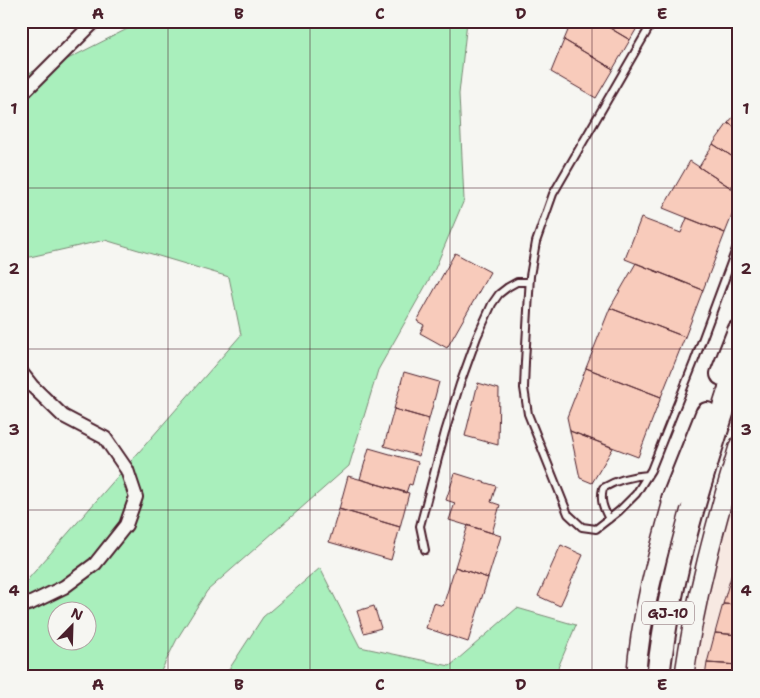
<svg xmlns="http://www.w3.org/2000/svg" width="760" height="698" viewBox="0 0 760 698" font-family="'Shantell Sans',sans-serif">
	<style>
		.built { fill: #f7e9e2 }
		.green { fill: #a9efbc; stroke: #7a8774; fill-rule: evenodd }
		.building { fill: #f8cbbb; stroke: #4a1f2b }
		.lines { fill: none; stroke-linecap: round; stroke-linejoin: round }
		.lane-casing { stroke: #4a1f2b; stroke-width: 10 }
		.street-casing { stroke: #4a1f2b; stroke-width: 16 }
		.secondary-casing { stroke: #4a1f2b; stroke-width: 21 }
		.highway-casing { stroke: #4a1f2b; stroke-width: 26 }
		.lane { stroke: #f6f6f2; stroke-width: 6 }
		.street { stroke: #f6f6f2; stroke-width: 12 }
		.secondary { stroke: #f6f6f2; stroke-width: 18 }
		.highway { stroke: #f6f6f2; stroke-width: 22 }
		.grid { fill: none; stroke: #4a1f2b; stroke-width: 1; stroke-opacity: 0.55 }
		.labels { text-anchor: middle; stroke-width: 4; stroke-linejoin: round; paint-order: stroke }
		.shield { fill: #f6f6f2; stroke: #7e6067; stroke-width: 1 }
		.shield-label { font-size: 14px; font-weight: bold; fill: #4a1f2b }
		.neatline { fill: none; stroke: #4a1f2b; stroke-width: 2 }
		.grid-label { font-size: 16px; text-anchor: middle; font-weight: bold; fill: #4a1f2b }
	</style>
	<rect width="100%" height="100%" fill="#f6f6f2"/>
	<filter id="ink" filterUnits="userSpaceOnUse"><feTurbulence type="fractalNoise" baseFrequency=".02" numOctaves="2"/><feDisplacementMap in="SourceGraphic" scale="10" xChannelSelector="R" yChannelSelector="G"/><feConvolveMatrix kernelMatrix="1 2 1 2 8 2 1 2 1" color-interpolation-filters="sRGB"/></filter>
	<g filter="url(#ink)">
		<!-- built -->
		<path class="built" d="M739,480V677H694L701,618Z"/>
		<!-- green -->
		<path class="green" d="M143,21H467L459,94L464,200L434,271L378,370L349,466L207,591L177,639L158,677H21V594L29,578L241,335L229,277L105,240L21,259V75L58,64ZM58,610H88V640H58Z
			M320,568L360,647L450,666L517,608L576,625L554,677H224L263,617Z"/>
		<!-- building -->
		<path class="building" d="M572,21H598L630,40L613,69L564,40Z
			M598,21H641L630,40Z
			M564,40L613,69L596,98L551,72Z
			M739,110V130L728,123Z
			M728,123L739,130V161L713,144Z
			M713,144L739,161V176L731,188L699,167Z
			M690,161L739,193V198L725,233L663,208Z
			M641,218L681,233L687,218L725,233L703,290L625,259Z
			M455,253L490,272L447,348L420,333L424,325L417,321Z
			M636,263L703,290L685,337L610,308Z
			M610,308L685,337L661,397L586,368Z
			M586,368L661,397L638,457L570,431L567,417Z
			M404,372L439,382L429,419L394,409Z
			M478,383L499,389L498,445L465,436Z
			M394,409L429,419L419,456L384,446Z
			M570,431L613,448L592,483L580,478Z
			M369,448L418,462L412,485L409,484L406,493L360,479Z
			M455,473L496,486L491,502L500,505L492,533L449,520L455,503L446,500Z
			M348,476L409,493L400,527L339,509Z
			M339,509L400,527L391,560L329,542Z
			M468,525L501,536L488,578L455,567Z
			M561,545L583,555L560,606L538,596Z
			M739,547V573H732Z
			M455,567L488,578L468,642L426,628L434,603L443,606Z
			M732,573H739V605L723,604Z
			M723,604L739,605V635L715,633Z
			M374,606L381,628L364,633L357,611Z
			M715,633L739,635V665L707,663Z
			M707,663L739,665V677H705Z"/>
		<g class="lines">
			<!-- lane casing -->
			<g class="lane-casing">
				<path id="lane" d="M653,21L553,194L536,242L530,276L525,362L524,388L528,414L568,514L582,527L596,529L619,511L636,494L651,470L694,362L739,241
					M609,519C603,508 600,500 603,488C618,479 631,476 648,475
					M425,550L420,526L445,432L460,384L477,337L492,304L499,294L508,287L517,282H529"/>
			</g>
			<!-- street casing -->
			<g class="street-casing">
				<path id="street" d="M21,95L95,21
					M21,372L32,386L63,416L105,438L127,470L136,497L126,525L95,564L64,587L31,603L21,606"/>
			</g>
			<!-- secondary casing -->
			<g class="secondary-casing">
				<path id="secondary" d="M636,677C640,616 657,557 673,499
					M684,677C695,598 716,521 739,445"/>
			</g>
			<!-- highway casing -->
			<g class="highway-casing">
				<path id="highway" d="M722,374L739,331
					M673,499L707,414
					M658,677C670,568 705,465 739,361"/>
			</g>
			<!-- lane -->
			<use href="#lane" class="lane"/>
			<!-- street -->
			<use href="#street" class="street"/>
			<!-- secondary -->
			<use href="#secondary" class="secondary"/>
			<!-- highway -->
			<use href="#highway" class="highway"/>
		</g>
	</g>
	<!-- grid -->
	<path class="grid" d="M168,21V677M310,21V677M450,21V677M592,21V677M21,188H739M21,349H739M21,510H739"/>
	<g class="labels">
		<!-- shield labels -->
		<rect class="shield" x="642" y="601.5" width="52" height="23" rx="4"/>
		<g class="shield-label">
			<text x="668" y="618">GJ-10</text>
		</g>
	</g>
	<!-- margin -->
	<rect width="760" height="698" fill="none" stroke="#f6f6f2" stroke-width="55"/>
	<!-- north arrow -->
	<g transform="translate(72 626) rotate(23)"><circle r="24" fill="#f6f6f2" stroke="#b1a0a2"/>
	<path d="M0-4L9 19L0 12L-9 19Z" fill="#4a1f2b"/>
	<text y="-8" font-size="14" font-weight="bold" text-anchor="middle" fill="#4a1f2b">N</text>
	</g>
	<rect x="28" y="28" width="704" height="642" class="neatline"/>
	<g class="grid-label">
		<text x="98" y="19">A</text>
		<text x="239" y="19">B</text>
		<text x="380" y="19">C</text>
		<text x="521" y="19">D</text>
		<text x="662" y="19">E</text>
		<text x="14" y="114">1</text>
		<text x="746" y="114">1</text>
		<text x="14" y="274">2</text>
		<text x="746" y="274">2</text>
		<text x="14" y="435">3</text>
		<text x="746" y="435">3</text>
		<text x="14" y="596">4</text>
		<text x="746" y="596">4</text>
		<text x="98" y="690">A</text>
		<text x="239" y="690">B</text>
		<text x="380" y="690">C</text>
		<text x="521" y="690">D</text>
		<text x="662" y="690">E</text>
	</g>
</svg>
